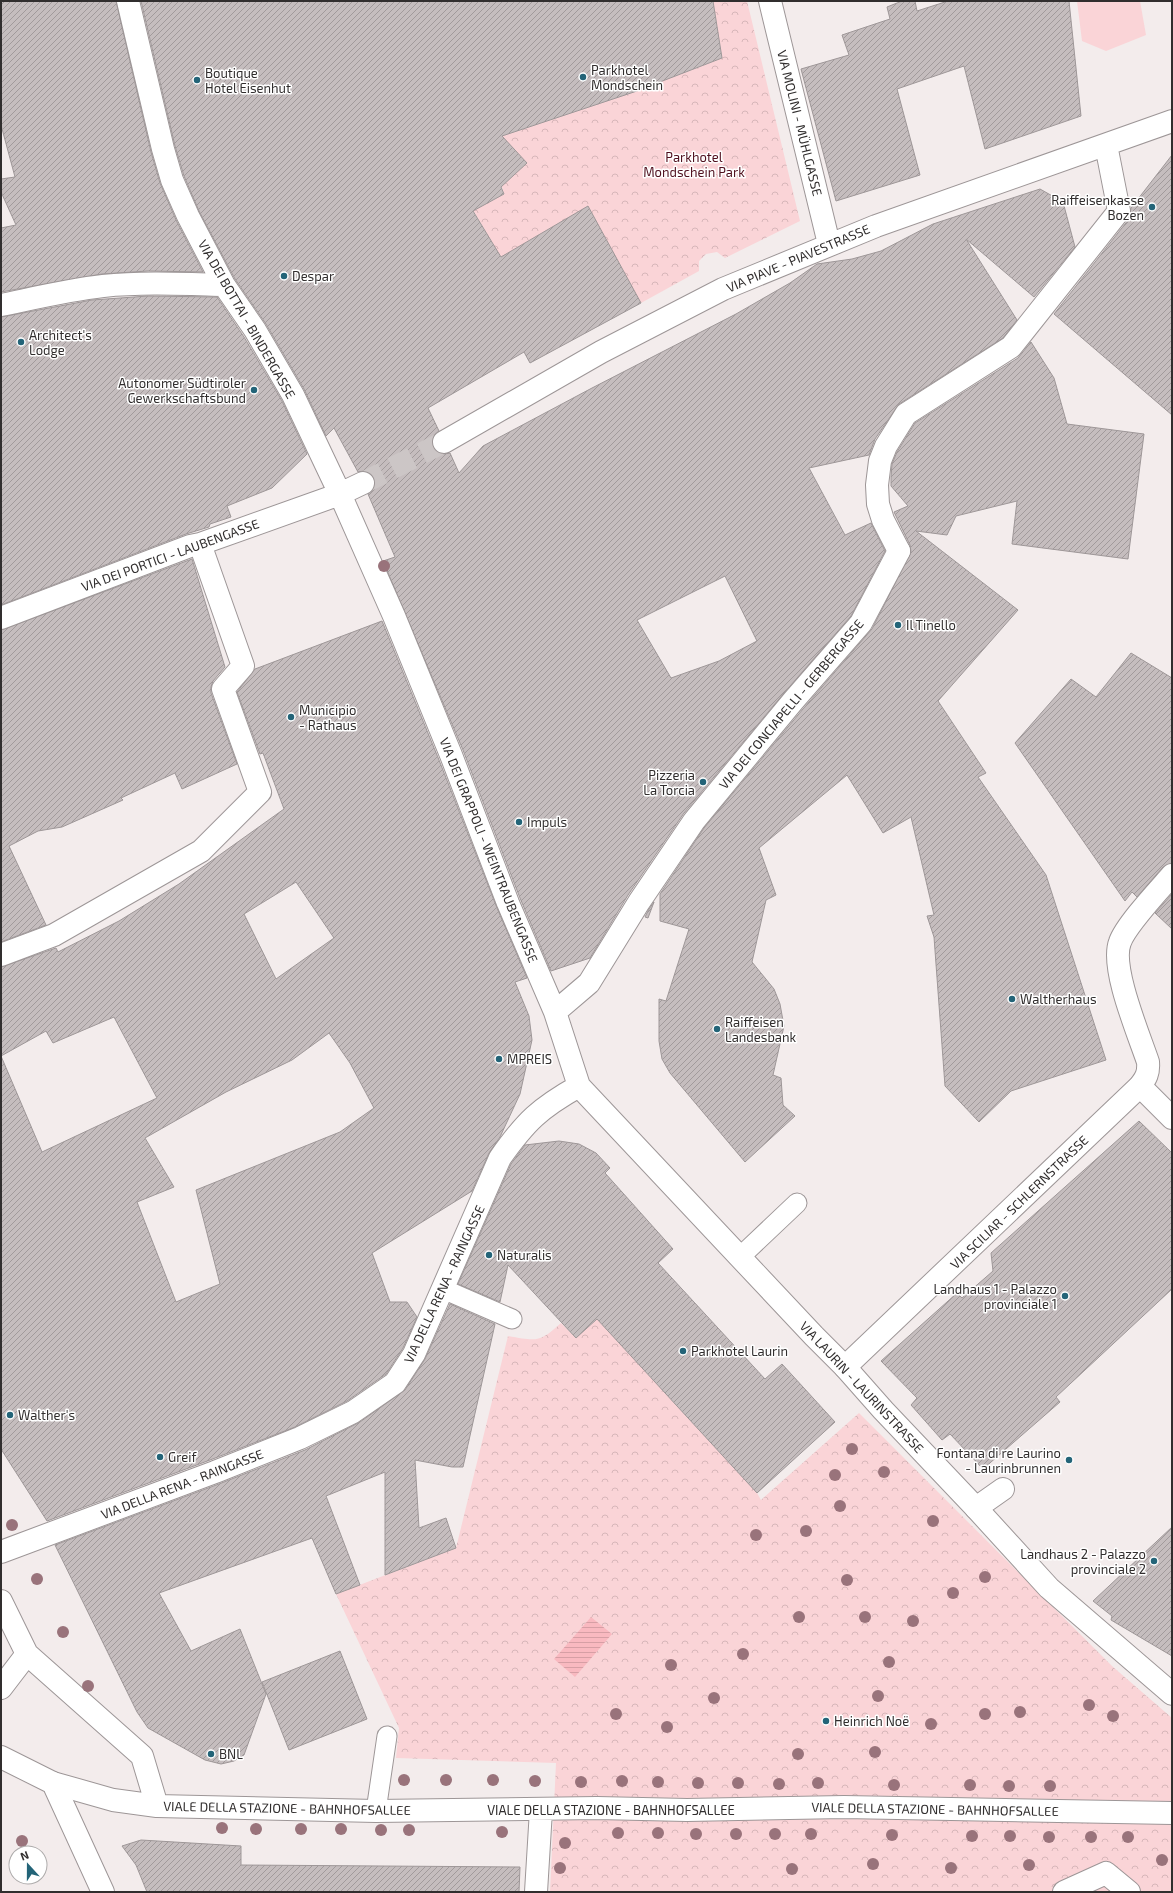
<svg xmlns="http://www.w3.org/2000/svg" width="1173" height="1893" viewBox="0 0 1173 1893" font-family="'Exo 2',sans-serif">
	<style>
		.grass { fill: #fad4d7 }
		.park { fill: url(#park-crowns) }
		.water { fill: url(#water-rules) }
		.building { fill: url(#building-hatch); stroke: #9e9798; fill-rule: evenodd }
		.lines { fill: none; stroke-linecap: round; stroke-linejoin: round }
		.pedestrian-tunnel { stroke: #ccc6c6; stroke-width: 22; stroke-dasharray: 22 11; stroke-linecap: butt }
		.service-casing { stroke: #9d9697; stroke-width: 21 }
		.pedestrian-casing { stroke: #9d9697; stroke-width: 24 }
		.minor-casing { stroke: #9d9697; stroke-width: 24 }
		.service { stroke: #fff; stroke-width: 19 }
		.pedestrian { stroke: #fff; stroke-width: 22 }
		.minor { stroke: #fff; stroke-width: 22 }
		.tree { fill: #99737b }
		.poi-dot { fill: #236478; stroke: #fff; stroke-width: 1.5 }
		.labels { text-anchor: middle; stroke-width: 3; stroke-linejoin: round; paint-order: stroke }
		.poi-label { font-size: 13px; fill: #312e2e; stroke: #fff; text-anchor: start }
		.street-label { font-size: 13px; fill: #312e2e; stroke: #fff }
		.park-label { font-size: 13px; fill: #4f101e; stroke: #fff }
	</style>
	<defs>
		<pattern id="park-crowns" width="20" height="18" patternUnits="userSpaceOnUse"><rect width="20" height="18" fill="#fad4d7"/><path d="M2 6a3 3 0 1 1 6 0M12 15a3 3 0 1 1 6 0" fill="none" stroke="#d7b6b9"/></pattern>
		<pattern id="water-rules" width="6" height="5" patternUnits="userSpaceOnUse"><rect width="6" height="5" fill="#f9b9c0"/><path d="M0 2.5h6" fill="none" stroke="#d69fa5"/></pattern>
		<pattern id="building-hatch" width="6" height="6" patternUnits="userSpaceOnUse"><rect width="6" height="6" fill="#c5bdbe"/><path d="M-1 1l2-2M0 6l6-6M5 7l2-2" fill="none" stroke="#a19a9b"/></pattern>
	</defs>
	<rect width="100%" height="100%" fill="#f3ecec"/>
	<!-- grass -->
	<path class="grass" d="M1077,1H1140L1146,35L1106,51L1082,41Z"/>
	<!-- park -->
	<path class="park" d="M713,1H747L800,221L725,258L717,252L706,254L699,261V271L641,303L494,271L479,239L487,234L465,196L478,208L504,194L476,98L506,110L514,132L634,92L722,58Z
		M597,1319L757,1493L761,1500L859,1413L1112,1666L1172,1718V1892H550L556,1763L396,1758L399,1728L336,1594L456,1548L508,1336C537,1341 539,1343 561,1323L576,1338Z"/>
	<!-- water -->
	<path class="water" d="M591,1617L612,1634L575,1677L554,1659Z"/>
	<!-- building -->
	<path class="building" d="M1,1H116L151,152L160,183L177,222L203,272L148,271L102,274L1,292V228L16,225L1,192V179L15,177L1,125Z
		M141,1H713L722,58L634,92L502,136L527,163L501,187L504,194L473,211L501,257L588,206L641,303L530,363L524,352L428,408L439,431L433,436L432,442L433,448L438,453L444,454L450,453L459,473L483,446L592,388L736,314L790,283L817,264L852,259L881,251L933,224L1040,189L1063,202L1075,247L1034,297L966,239L1017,320L1003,338L899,404L875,439L869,455L809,468L845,535L871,523L885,551L851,616L784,693L684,813L628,895L590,958L551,971L520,898L463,750L383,561L395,557L368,494L373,490L375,484L374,478L370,473L364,471L358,472L334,428L326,436L304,389L266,324L235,279L199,211L184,176L175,146ZM725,576L757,641L719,661L671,678L637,620Z
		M902,1H915L917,11L948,1H1069L1081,116L985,149L964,66L897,89L920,175L836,201L801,69L849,55L842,35L890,19L887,7Z
		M1172,155V415L1054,314L1129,219L1131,208Z
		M148,296L217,297L244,337L282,401L307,454L272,488L227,506L231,517L210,524L209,527L186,534L1,605V317L92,300Z
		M1031,342L1054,378L1067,424L1144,434L1128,559L1012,544L1017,501L956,516L947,535L916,531L1018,610L938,701L986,773L978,777L1046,875L1106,1060L1011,1091L979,1122L945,1086L934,937L927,916L934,915L911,817L883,833L847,775L759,848L776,895L766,900L752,962L774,989L780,1004L784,1026L773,1075L781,1078L783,1105L795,1116L745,1162L670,1073L662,1059L659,1041V999L666,1001L689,929L660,921V894L704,828L803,709L872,629L911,552L910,545L894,512L908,506L891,486V477L892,464L897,452L915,423L1018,358Z
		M192,559L225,667L213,681L211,687V693L237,764L182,789L175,773L121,798L123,800L62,827L38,831L9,846L46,925L1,942V630Z
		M382,621L439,760L497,908L527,978L515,982L529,1016L532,1040L520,1094L500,1137L489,1153L472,1191L372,1253L390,1302H407L417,1317L403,1348L386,1374L347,1401L295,1427L210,1460L47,1521L1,1449V967L56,948L58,952L119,921L179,884L284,809L263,753L260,754L237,692L255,669ZM296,882L334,938L276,979L244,914ZM114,1017L157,1098L42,1152L1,1056L46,1031L53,1043ZM329,1033L350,1063L374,1108L340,1132L196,1190L220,1284L176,1302L137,1202L174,1187L145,1138L226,1092L292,1060Z
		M1131,653L1172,678V863L1163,867L1137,897L1132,892L1125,901L1015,743L1071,679L1096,697Z
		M1172,894V929L1155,913Z
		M654,902L648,918L645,917L649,909Z
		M1139,1121L1172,1153V1289L1056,1397L1060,1402L983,1469L950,1434L942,1440L911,1405L917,1398L881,1361L957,1293L962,1298L993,1271L991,1253Z
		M559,1141L579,1144L596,1153L610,1168L605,1173L673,1249L658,1263L765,1379L782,1364L835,1422L757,1493L597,1319L576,1338L508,1265L500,1302L458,1284L511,1164L525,1145Z
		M450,1304L495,1324L463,1467H452L415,1460L419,1528L446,1518L456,1548L385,1575V1472L326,1496L360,1585L336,1594L312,1538L159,1593L191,1651L240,1629L266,1694L244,1755L234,1761L221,1764L205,1760L148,1728L137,1712L55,1545L219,1484L305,1450L360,1422L405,1390L425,1359Z
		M1172,1527V1656L1111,1620L1112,1616L1093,1601Z
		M340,1651L367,1719L289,1750L262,1682Z
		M141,1840L241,1846V1865L520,1867L519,1892H147L136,1865L122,1846Z"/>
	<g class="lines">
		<!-- pedestrian-tunnel -->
		<path class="pedestrian-tunnel" d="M363,483L444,442"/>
		<!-- service casing -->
		<g class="service-casing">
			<path id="service" d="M740,1257L797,1203
				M443,1289L512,1319
				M376,1811L387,1736"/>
		</g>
		<!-- pedestrian casing -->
		<g class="pedestrian-casing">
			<path id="pedestrian" d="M128,1L163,149L172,180L188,216L224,285L255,330L293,395L340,494L394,616L451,755L508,903L555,1012L579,1086L814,1336L845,1367
				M1,305C35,298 68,290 103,286C143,282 184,284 224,285
				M1,618L190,546L200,544L340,494L363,483
				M1,955L54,935L201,851L260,792L223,689L243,666L200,544
				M555,1012L589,983L639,902L694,821L793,701L861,623L899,551
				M1140,1086L1172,1118
				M976,1508L1003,1489
				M1,1552L215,1472L300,1438L353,1412L395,1383L414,1354L500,1158C526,1121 540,1108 579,1086
				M1,1601L27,1654L142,1756L157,1806
				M1,1688L27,1654
				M53,1783L113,1800L157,1806L376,1811L597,1808L687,1810L844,1807L1172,1813
				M536,1892L541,1810
				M1064,1892L1106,1873L1129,1892"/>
		</g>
		<!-- minor casing -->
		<g class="minor-casing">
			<path id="minor" d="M770,1L829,244
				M444,442L601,352L723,289L876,226L1172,121
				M899,551L883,520L878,504L877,485L880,461L886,446L906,414L1011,347L1119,211L1106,145
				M1172,875C1159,890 1126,925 1120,942C1110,967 1139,1035 1148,1062C1149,1073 1146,1078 1140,1086L845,1367L883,1410L976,1508L1049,1588L1172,1694
				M1,1757L53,1783L103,1892"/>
		</g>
		<!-- service -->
		<use href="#service" class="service"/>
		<!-- pedestrian -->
		<use href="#pedestrian" class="pedestrian"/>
		<!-- minor -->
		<use href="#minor" class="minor"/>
	</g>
	<!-- trees -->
	<g class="tree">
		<circle cx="384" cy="566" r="6"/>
		<circle cx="852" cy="1449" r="6"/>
		<circle cx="884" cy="1472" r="6"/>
		<circle cx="835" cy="1475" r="6"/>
		<circle cx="840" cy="1506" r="6"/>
		<circle cx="933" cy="1521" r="6"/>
		<circle cx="12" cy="1525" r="6"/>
		<circle cx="806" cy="1531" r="6"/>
		<circle cx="756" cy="1535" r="6"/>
		<circle cx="985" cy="1577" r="6"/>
		<circle cx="37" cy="1579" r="6"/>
		<circle cx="847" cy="1580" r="6"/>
		<circle cx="953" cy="1593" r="6"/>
		<circle cx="799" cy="1617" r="6"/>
		<circle cx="865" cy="1617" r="6"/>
		<circle cx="913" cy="1621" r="6"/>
		<circle cx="63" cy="1632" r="6"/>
		<circle cx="743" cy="1654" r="6"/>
		<circle cx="889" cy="1662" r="6"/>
		<circle cx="671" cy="1665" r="6"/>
		<circle cx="88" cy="1686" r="6"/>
		<circle cx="878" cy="1696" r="6"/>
		<circle cx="714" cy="1698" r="6"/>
		<circle cx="1089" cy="1705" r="6"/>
		<circle cx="1020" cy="1712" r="6"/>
		<circle cx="616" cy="1714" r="6"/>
		<circle cx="985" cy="1714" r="6"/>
		<circle cx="1113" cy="1716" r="6"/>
		<circle cx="931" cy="1724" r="6"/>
		<circle cx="667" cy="1727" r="6"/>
		<circle cx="875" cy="1752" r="6"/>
		<circle cx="798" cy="1754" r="6"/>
		<circle cx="404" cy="1780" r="6"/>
		<circle cx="446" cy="1780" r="6"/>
		<circle cx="493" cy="1780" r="6"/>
		<circle cx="535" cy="1781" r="6"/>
		<circle cx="622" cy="1781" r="6"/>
		<circle cx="581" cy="1782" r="6"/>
		<circle cx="658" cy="1782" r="6"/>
		<circle cx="698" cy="1783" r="6"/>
		<circle cx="738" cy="1783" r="6"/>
		<circle cx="818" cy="1783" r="6"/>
		<circle cx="779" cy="1784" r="6"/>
		<circle cx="894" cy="1785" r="6"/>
		<circle cx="970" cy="1785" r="6"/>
		<circle cx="1009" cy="1786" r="6"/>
		<circle cx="1050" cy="1786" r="6"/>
		<circle cx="222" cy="1828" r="6"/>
		<circle cx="256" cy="1829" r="6"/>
		<circle cx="301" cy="1829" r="6"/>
		<circle cx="341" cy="1829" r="6"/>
		<circle cx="381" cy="1830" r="6"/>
		<circle cx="409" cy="1830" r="6"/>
		<circle cx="502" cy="1832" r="6"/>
		<circle cx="618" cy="1833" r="6"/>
		<circle cx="658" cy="1833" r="6"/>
		<circle cx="696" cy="1834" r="6"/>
		<circle cx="736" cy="1834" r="6"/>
		<circle cx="775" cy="1834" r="6"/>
		<circle cx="811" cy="1834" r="6"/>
		<circle cx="892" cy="1835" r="6"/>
		<circle cx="972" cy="1836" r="6"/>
		<circle cx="1010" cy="1836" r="6"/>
		<circle cx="1049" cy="1837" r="6"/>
		<circle cx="1091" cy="1837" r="6"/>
		<circle cx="1128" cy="1837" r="6"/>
		<circle cx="22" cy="1841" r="6"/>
		<circle cx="565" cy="1843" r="6"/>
		<circle cx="1162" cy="1860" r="6"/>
		<circle cx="873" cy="1864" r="6"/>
		<circle cx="1029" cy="1865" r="6"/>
		<circle cx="560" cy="1868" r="6"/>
		<circle cx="951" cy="1868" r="6"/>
		<circle cx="792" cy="1869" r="6"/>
	</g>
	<!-- markers -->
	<g class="poi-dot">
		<circle cx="583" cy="77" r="4"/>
		<circle cx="197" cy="80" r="4"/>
		<circle cx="1152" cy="207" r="4"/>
		<circle cx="284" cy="276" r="4"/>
		<circle cx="21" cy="342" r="4"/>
		<circle cx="254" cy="390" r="4"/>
		<circle cx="898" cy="625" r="4"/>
		<circle cx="291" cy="717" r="4"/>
		<circle cx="703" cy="782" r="4"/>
		<circle cx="519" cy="822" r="4"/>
		<circle cx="1012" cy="999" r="4"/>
		<circle cx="717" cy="1029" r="4"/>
		<circle cx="499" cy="1059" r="4"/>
		<circle cx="489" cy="1255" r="4"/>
		<circle cx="1065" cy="1296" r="4"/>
		<circle cx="683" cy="1351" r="4"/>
		<circle cx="10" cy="1415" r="4"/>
		<circle cx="160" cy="1457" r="4"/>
		<circle cx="1069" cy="1460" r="4"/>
		<circle cx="1154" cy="1561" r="4"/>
		<circle cx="826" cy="1721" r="4"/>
		<circle cx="211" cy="1754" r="4"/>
	</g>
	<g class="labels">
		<!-- poi labels -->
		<g class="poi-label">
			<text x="591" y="75">Parkhotel<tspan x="591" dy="15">Mondschein</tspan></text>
			<text x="205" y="78">Boutique<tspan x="205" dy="15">Hotel Eisenhut</tspan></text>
			<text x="1144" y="205" text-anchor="end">Raiffeisenkasse<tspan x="1144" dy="15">Bozen</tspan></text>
			<text x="292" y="281">Despar</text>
			<text x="29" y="340">Architect's<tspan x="29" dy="15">Lodge</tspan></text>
			<text x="246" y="388" text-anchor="end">Autonomer Südtiroler<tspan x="246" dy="15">Gewerkschaftsbund</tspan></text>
			<text x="906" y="630">Il Tinello</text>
			<text x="299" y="715">Municipio<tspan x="299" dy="15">- Rathaus</tspan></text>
			<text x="695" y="780" text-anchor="end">Pizzeria<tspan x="695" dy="15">La Torcia</tspan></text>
			<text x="527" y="827">Impuls</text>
			<text x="1020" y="1004">Waltherhaus</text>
			<text x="725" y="1027">Raiffeisen<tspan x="725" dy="15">Landesbank</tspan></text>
			<text x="507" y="1064">MPREIS</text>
			<text x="497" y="1260">Naturalis</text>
			<text x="1057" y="1294" text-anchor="end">Landhaus 1 - Palazzo<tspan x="1057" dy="15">provinciale 1</tspan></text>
			<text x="691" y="1356">Parkhotel Laurin</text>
			<text x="18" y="1420">Walther's</text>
			<text x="1061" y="1458" text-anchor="end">Fontana di re Laurino<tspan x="1061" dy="15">- Laurinbrunnen</tspan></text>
			<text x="168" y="1462">Greif</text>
			<text x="1146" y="1559" text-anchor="end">Landhaus 2 - Palazzo<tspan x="1146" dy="15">provinciale 2</tspan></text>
			<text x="834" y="1726">Heinrich Noë</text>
			<text x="219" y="1759">BNL</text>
		</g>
		<!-- street labels -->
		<g class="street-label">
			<text transform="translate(800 123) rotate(76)" y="5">VIA MOLINI - MÜHLGASSE</text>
			<text transform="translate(798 258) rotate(-23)" y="5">VIA PIAVE - PIAVESTRASSE</text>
			<text transform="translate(247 319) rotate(60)" y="5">VIA DEI BOTTAI - BINDERGASSE</text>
			<text transform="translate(170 555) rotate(-20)" y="5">VIA DEI PORTICI - LAUBENGASSE</text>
			<text transform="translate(791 704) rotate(-50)" y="5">VIA DEI CONCIAPELLI - GERBERGASSE</text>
			<text transform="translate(489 850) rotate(68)" y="5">VIA DEI GRAPPOLI - WEINTRAUBENGASSE</text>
			<text transform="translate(1019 1202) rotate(-44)" y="5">VIA SCILIAR - SCHLERNSTRASSE</text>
			<text transform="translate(444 1284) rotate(-65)" y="5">VIA DELLA RENA - RAINGASSE</text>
			<text transform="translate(862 1387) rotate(47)" y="5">VIA LAURIN - LAURINSTRASSE</text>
			<text transform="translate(182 1484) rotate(-21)" y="5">VIA DELLA RENA - RAINGASSE</text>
			<text transform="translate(287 1808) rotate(1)" y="5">VIALE DELLA STAZIONE - BAHNHOFSALLEE</text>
			<text transform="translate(935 1809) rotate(1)" y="5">VIALE DELLA STAZIONE - BAHNHOFSALLEE</text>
			<text x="611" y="1815">VIALE DELLA STAZIONE - BAHNHOFSALLEE</text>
		</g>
		<!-- park labels -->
		<g class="park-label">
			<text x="694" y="162">Parkhotel<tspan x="694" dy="15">Mondschein Park</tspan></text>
		</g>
	</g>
	<!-- border -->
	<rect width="1173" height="1893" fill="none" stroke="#312e2e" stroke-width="4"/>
	<!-- north arrow -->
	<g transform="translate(28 1865) rotate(339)"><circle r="19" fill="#ffffff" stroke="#adabab"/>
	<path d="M0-3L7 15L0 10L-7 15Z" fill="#236478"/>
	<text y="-6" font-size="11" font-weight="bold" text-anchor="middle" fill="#312e2e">N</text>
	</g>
</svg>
